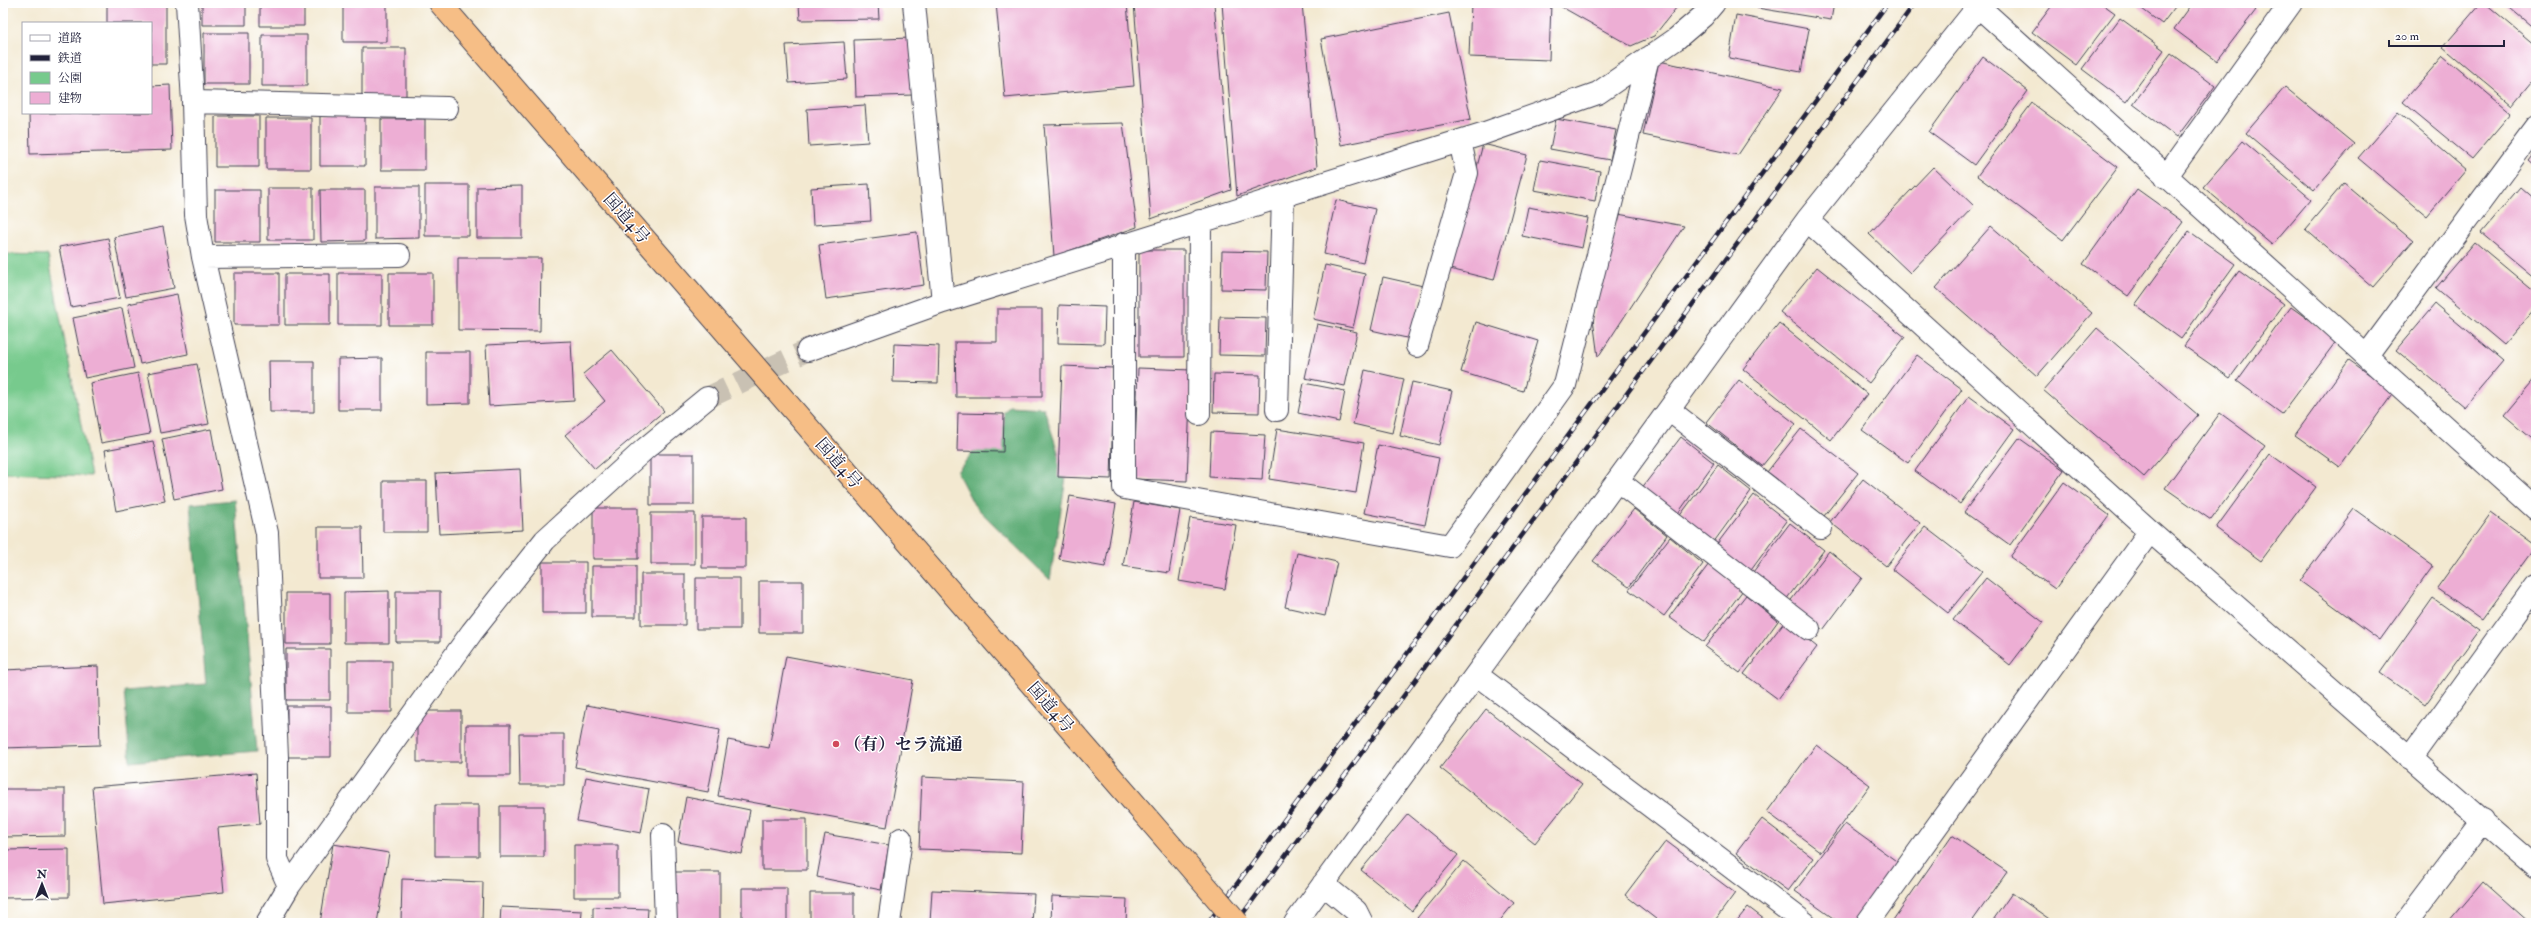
<svg xmlns="http://www.w3.org/2000/svg" width="2539" height="926" viewBox="0 0 2539 926" font-family="'IM FELL Double Pica','Noto Serif JP',serif">
	<style>
		.green { fill: #77ca8d; stroke: #4c7664 }
		.forest { fill: #61ae78; stroke: #42685a }
		.building { fill: #edaed4 }
		.lines { fill: none; stroke-linecap: round; stroke-linejoin: round }
		.minor-tunnel { stroke: #c9c1b3; stroke-width: 22; stroke-dasharray: 22 11; stroke-linecap: butt }
		.minor-casing { stroke: #414052; stroke-width: 24 }
		.highway-casing { stroke: #414052; stroke-width: 24 }
		.minor { stroke: #fff; stroke-width: 22 }
		.highway { stroke: #f6be86; stroke-width: 22 }
		.rail-casing { stroke: #22223b; stroke-width: 4.5 }
		.rail { stroke: #fff; stroke-width: 3; stroke-dasharray: 9; stroke-linecap: butt }
		.highway-bridge-casing { stroke: #414052; stroke-width: 24; stroke-linecap: butt }
		.highway-bridge { stroke: #f6be86; stroke-width: 22 }
		.poi-dot { fill: #d1495b; stroke: #fff; stroke-width: 1.5 }
		.labels { text-anchor: middle; stroke-width: 3; stroke-linejoin: round; paint-order: stroke }
		.street-label { font-size: 17px; fill: #22223b; stroke: #fff }
		.poi-label { font-size: 17px; font-weight: bold; fill: #22223b; stroke: #fff; text-anchor: start }
	</style>
	<rect width="100%" height="100%" fill="#fff"/>
	<filter id="ink" filterUnits="userSpaceOnUse"><feTurbulence type="fractalNoise" baseFrequency=".025" numOctaves="2"/><feDisplacementMap in="SourceGraphic" scale="8" xChannelSelector="R" yChannelSelector="G"/><feConvolveMatrix kernelMatrix="1 2 1 2 8 2 1 2 1" color-interpolation-filters="sRGB"/></filter>
	<filter id="wash" filterUnits="userSpaceOnUse"><feTurbulence type="fractalNoise" baseFrequency=".012" numOctaves="4" result="noise"/><feDisplacementMap in="SourceGraphic" scale="16" xChannelSelector="R" yChannelSelector="G"/><feGaussianBlur stdDeviation="0.9" result="paint"/><feColorMatrix in="noise" values="0 0 0 0 0 0 0 0 0 0 0 0 0 0 0 0 0 1.4 0 .05"/><feComposite in="paint" operator="in"/></filter>
	<g filter="url(#wash)">
		<rect width="100%" height="100%" fill="#f3e9d1"/>
		<!-- green -->
		<path class="green" d="M3,254L48,255L91,476L3,473Z"/>
		<!-- forest -->
		<path class="forest" d="M1009,406L1044,408L1066,477L1050,580L974,505L957,472Z
			M235,500L257,751L130,762L124,691L206,684L190,504Z"/>
		<g id="blocks">
			<!-- building -->
			<path class="building" d="M107,3H166V64H151V23H107Z
				M202,3H246V25H202Z
				M260,3H304V26H260Z
				M343,3H387V42H343Z
				M799,3H878L879,19L800,20Z
				M996,3H1127L1134,86L1005,98Z
				M1134,3H1214L1231,190L1151,219Z
				M1222,3H1302L1317,167L1237,196Z
				M1471,3H1551L1549,60L1469,57Z
				M1561,3H1680L1654,36L1631,46L1560,6Z
				M1757,3H1834L1831,20L1757,8Z
				M2054,3H2101L2115,13L2076,65L2032,32Z
				M2134,3H2178L2162,24Z
				M2193,3H2247L2256,10L2217,61L2174,29Z
				M2481,3H2485L2536,46V76L2512,105L2443,47Z
				M2504,3H2536V30Z
				M1449,13L1471,119L1341,145L1321,39Z
				M1736,15L1809,29L1801,72L1729,58Z
				M2120,18L2164,50L2126,102L2082,69Z
				M204,33H249V84H204Z
				M262,35H307V86H262Z
				M911,38L913,95L856,97L854,40Z
				M844,42L847,79L789,83L786,45Z
				M362,48H406V99H362Z
				M2171,53L2215,86L2177,137L2133,104Z
				M2443,56L2511,113L2472,159L2403,102Z
				M1983,57L2028,91L1974,165L1929,132Z
				M1659,61L1783,88L1738,155L1643,135Z
				M170,85L172,150L30,154L29,113H151V86Z
				M2285,87L2354,144L2314,190L2246,133Z
				M2032,103L2118,167L2063,240L1977,176Z
				M865,105L868,142L809,146L807,109Z
				M2398,112L2466,170L2427,216L2358,158Z
				M365,114V166H320V115Z
				M215,116H259V167H215Z
				M266,118H311V169H266Z
				M381,119H425V170H381Z
				M1556,119L1616,130L1610,160L1550,149Z
				M1123,123L1137,227L1054,256L1044,125Z
				M2243,141L2311,199L2272,245L2203,187Z
				M1483,144L1527,155L1494,280L1450,269Z
				M2536,152V167L2529,161Z
				M1540,160L1600,171L1595,201L1534,190Z
				M1933,167L1974,206L1910,273L1869,234Z
				M2344,183L2413,241L2373,287L2305,229Z
				M869,184L871,221L813,225L811,188Z
				M425,185H469V236H425Z
				M522,186V238H477V187Z
				M375,187H419V238L375,239Z
				M2520,187L2536,201V279L2481,233Z
				M268,188H313V240H268Z
				M2137,189L2183,222L2128,296L2083,264Z
				M215,190H260V242H215Z
				M320,190H365V241L321,242Z
				M1336,200L1375,209L1363,263L1324,254Z
				M1528,207L1588,218L1582,248L1522,236Z
				M1618,214L1684,226L1598,357L1593,319Z
				M1991,226L2092,313L2037,376L1936,288Z
				M163,227L174,288L126,297L114,237Z
				M2189,231L2235,264L2181,339L2135,305Z
				M917,232L924,285L826,299L819,245Z
				M108,238L120,298L71,307L59,247Z
				M2475,242L2536,293V308L2504,345L2436,288Z
				M1139,250H1184V357H1139Z
				M1222,251L1267,252L1266,290L1221,289Z
				M458,258H541L540,331L458,330Z
				M1325,265L1365,274L1353,328L1313,319Z
				M1817,267L1905,337L1869,383L1780,312Z
				M2239,271L2284,304L2230,378L2184,346Z
				M234,273H279V325H234Z
				M338,273H382V325H338Z
				M389,273H433V325H389Z
				M285,274H330V325H285Z
				M1383,277L1423,286L1411,339L1371,330Z
				M177,294L188,354L140,364L128,304Z
				M2435,304L2503,361L2464,407L2396,350Z
				M1059,305L1105,307L1104,344L1058,343Z
				M2291,307L2337,340L2282,414L2237,381Z
				M122,308L134,368L85,378L73,318Z
				M997,309H1042V397H956L955,342H997Z
				M1220,317L1266,318L1265,356L1219,355Z
				M1476,322L1538,341L1523,391L1461,372Z
				M1779,323L1867,394L1831,440L1743,369Z
				M1317,324L1357,332L1345,386L1305,378Z
				M2097,328L2198,415L2144,477L2043,390Z
				M571,341L574,401L489,406L486,345Z
				M894,344L939,346L938,383L893,382Z
				M612,350L664,411L595,469L565,435L605,401L583,374Z
				M426,352H470V403L426,404Z
				M1917,355L1962,389L1908,463L1862,430Z
				M382,358V410H338V359Z
				M2349,360L2394,392L2340,467L2295,435Z
				M269,361H314V412H270Z
				M197,364L209,424L160,433L148,373Z
				M1062,366L1114,368L1111,479L1058,477Z
				M1138,368L1191,370L1187,481L1134,479Z
				M1365,370L1404,379L1392,433L1353,424Z
				M138,373L150,434L101,443L90,383Z
				M1214,374L1260,375L1259,413L1213,412Z
				M2536,377V442L2504,415Z
				M1739,380L1796,424L1762,466L1706,422Z
				M1412,382L1452,391L1439,445L1400,436Z
				M1304,383L1345,391L1339,422L1298,413Z
				M1969,396L2014,429L1960,504L1915,471Z
				M958,413L1004,414L1003,452L957,451Z
				M2220,413L2265,446L2211,520L2165,488Z
				M211,429L222,489L174,499L162,439Z
				M1277,429L1364,443L1356,493L1269,479Z
				M1801,429L1858,473L1824,516L1767,472Z
				M1211,432L1265,435L1262,480L1209,477Z
				M1681,437L1714,463L1676,516L1641,489Z
				M2019,438L2064,470L2010,545L1964,512Z
				M153,441L165,501L116,511L105,450Z
				M1378,445L1439,458L1425,525L1364,513Z
				M650,454H694V505H650Z
				M2270,454L2316,487L2261,561L2216,528Z
				M1718,465L1751,491L1713,543L1678,518Z
				M520,469L523,530L439,534L436,473Z
				M1863,479L1920,523L1886,566L1830,522Z
				M383,481H427V532H383Z
				M2064,482L2109,515L2055,589L2010,557Z
				M1754,495L1787,521L1749,573L1714,548Z
				M1070,496L1116,504L1105,567L1059,559Z
				M1134,502L1180,510L1169,573L1123,566Z
				M593,508H638V559H593Z
				M1634,509L1667,535L1629,587L1593,561Z
				M2354,509L2433,566L2380,640L2300,581Z
				M651,513H695V564H651Z
				M2491,513L2536,546L2482,620L2437,588Z
				M702,517H746V568H702Z
				M1190,518L1236,525L1225,589L1179,581Z
				M1790,523L1824,550L1785,601L1750,576Z
				M318,527H362L363,578H318Z
				M1925,527L1982,571L1948,613L1892,569Z
				M1670,537L1703,564L1664,616L1629,590Z
				M1829,551L1862,578L1823,630L1788,604Z
				M1297,553L1337,562L1325,616L1285,607Z
				M542,562H586V613H542Z
				M1709,564L1743,590L1704,642L1669,617Z
				M592,566H636V617H592Z
				M641,574H685V625H641Z
				M696,578H740V629H696Z
				M1986,578L2043,622L2010,665L1953,620Z
				M759,581H803V633H759Z
				M389,591V643H344V592Z
				M396,591H440V642H396Z
				M286,593H330V644H286Z
				M1746,595L1778,621L1740,673L1705,647Z
				M2433,598L2479,631L2425,705L2380,673Z
				M1785,621L1817,647L1778,699L1744,674Z
				M286,649H330V700H286Z
				M786,656L913,680L887,827L718,796L728,740L769,748Z
				M348,661H392V712H348Z
				M98,666L100,745L3,748V670Z
				M587,705L720,730L708,792L575,767Z
				M287,706H331V757H287Z
				M1486,709L1582,784L1535,843L1440,768Z
				M417,711H461V762H417Z
				M466,725H510V776H466Z
				M519,734H564V785H520Z
				M1816,745L1870,785L1821,852L1767,812Z
				M256,773L260,824L218,828L224,892L103,904L92,787Z
				M586,777L649,789L641,833L577,821Z
				M922,777L1024,782L1021,853L919,849Z
				M3,789H65V836L3,837Z
				M686,797L750,810L742,854L678,842Z
				M435,805H479V856H435Z
				M500,806H544V857H500Z
				M1408,814L1458,855L1412,911L1361,870Z
				M762,819H807V870H762Z
				M1762,819L1813,858L1788,891L1736,853Z
				M1845,824L1899,863L1855,923H1840L1795,891Z
				M825,834L889,845L881,890L817,877Z
				M1952,835L2007,872L1971,923H1891Z
				M1666,841L1735,893L1713,923H1661L1625,895Z
				M333,844L389,853L377,923H320Z
				M574,845H618V897H574Z
				M69,849V897L3,898V850Z
				M1464,861L1514,903L1498,923H1424L1417,918Z
				M675,872H720V923H675Z
				M402,879L483,882L482,923H401Z
				M2483,882L2529,923H2448Z
				M742,888H787V923H742Z
				M932,890L1034,894L1032,923H930Z
				M810,893H854V923H810Z
				M2012,893L2055,923H1991Z
				M1052,896L1127,899L1126,923H1051Z
				M501,907L582,911L581,923H500Z
				M593,907L648,909L647,923H593Z
				M1748,907L1769,923H1735Z"/>
		</g>
	</g>
	<g filter="url(#ink)">
		<use href="#blocks" fill-opacity="0" stroke="#414052" stroke-width="1"/>
		<g class="lines">
			<!-- minor-tunnel -->
			<path class="minor-tunnel" d="M707,398L808,350"/>
			<!-- minor casing -->
			<g class="minor-casing">
				<path id="minor" d="M187,3L193,102L196,215L203,257L267,533L277,757V859L289,886
					M914,3L943,302
					M1978,6L2536,509
					M193,102L447,108
					M2166,177L2291,3
					M1807,220L2150,531L2536,868
					M1124,244V488L1450,546L1565,385L1648,58
					M203,257L399,255
					M1417,346L1467,173L1460,141
					M808,350L943,302L1482,134L1598,93L1676,39L1703,16L1714,3
					M2367,355L2536,127
					M1277,410L1283,196
					M1669,410L1821,528
					M1199,414L1200,221
					M1618,481L1809,629
					M1477,675L1805,923
					M2410,759L2536,585
					M663,835L666,923
					M1323,884L1356,911L1362,923
					M267,923L289,886L472,632L545,540L646,448L707,398
					M889,923L901,839
					M1295,923L1807,220L1981,3
					M1867,923L2150,531
					M2405,923L2483,820"/>
			</g>
			<!-- highway casing -->
			<g class="highway-casing">
				<path id="highway" d="M440,3L1182,858"/>
			</g>
			<!-- minor -->
			<use href="#minor" class="minor"/>
			<!-- highway -->
			<use href="#highway" class="highway"/>
			<!-- rail casing -->
			<g class="rail-casing">
				<path id="rail" d="M1208,923L1888,3
					M1236,923L1915,3"/>
			</g>
			<!-- rail -->
			<use href="#rail" class="rail"/>
			<!-- highway-bridge casing -->
			<g class="highway-bridge-casing">
				<path id="highway-bridge" d="M1182,858L1238,923"/>
			</g>
			<!-- highway-bridge -->
			<use href="#highway-bridge" class="highway-bridge"/>
		</g>
	</g>
	<!-- markers -->
	<circle class="poi-dot" cx="836" cy="744" r="4"/>
	<g class="labels">
		<!-- street labels -->
		<g class="street-label">
			<text transform="translate(627 218) rotate(49)" y="6">国道4号</text>
			<text transform="translate(839 463) rotate(49)" y="6">国道4号</text>
			<text transform="translate(1051 707) rotate(49)" y="6">国道4号</text>
		</g>
		<!-- poi labels -->
		<g class="poi-label">
			<text x="844" y="750">（有）セラ流通</text>
		</g>
	</g>
	<!-- margin -->
	<rect width="2539" height="926" fill="none" stroke="#fff" stroke-width="16"/>
	<!-- legend -->
	<rect x="22" y="22" width="130" height="92" fill="#ffffff" stroke="#a7a7b1"/>
	<rect x="30" y="35" width="20" height="6" fill="#ffffff" stroke="#a7a7b1"/>
	<text x="58" y="42" font-size="12" fill="#22223b">道路</text>
	<rect x="30" y="55" width="20" height="6" fill="#22223b" stroke="#a7a7b1"/>
	<text x="58" y="62" font-size="12" fill="#22223b">鉄道</text>
	<rect x="30" y="72" width="20" height="12" fill="#77ca8d" stroke="#a7a7b1"/>
	<text x="58" y="82" font-size="12" fill="#22223b">公園</text>
	<rect x="30" y="92" width="20" height="12" fill="#edaed4" stroke="#a7a7b1"/>
	<text x="58" y="102" font-size="12" fill="#22223b">建物</text>
	<!-- north arrow -->
	<g transform="translate(42 884)" stroke="#ffffff" stroke-width="3" paint-order="stroke">
	<path d="M0-3L7 15L0 10L-7 15Z" fill="#22223b"/>
	<text y="-6" font-size="11" font-weight="bold" text-anchor="middle" fill="#22223b">N</text>
	</g>
	<!-- scale -->
	<path d="M2389 40v6h115v-6" fill="none" stroke="#22223b" stroke-width="2"/>
	<text x="2395" y="40" font-size="12" fill="#22223b" stroke="#ffffff" stroke-width="3" paint-order="stroke">20 m</text>
</svg>
